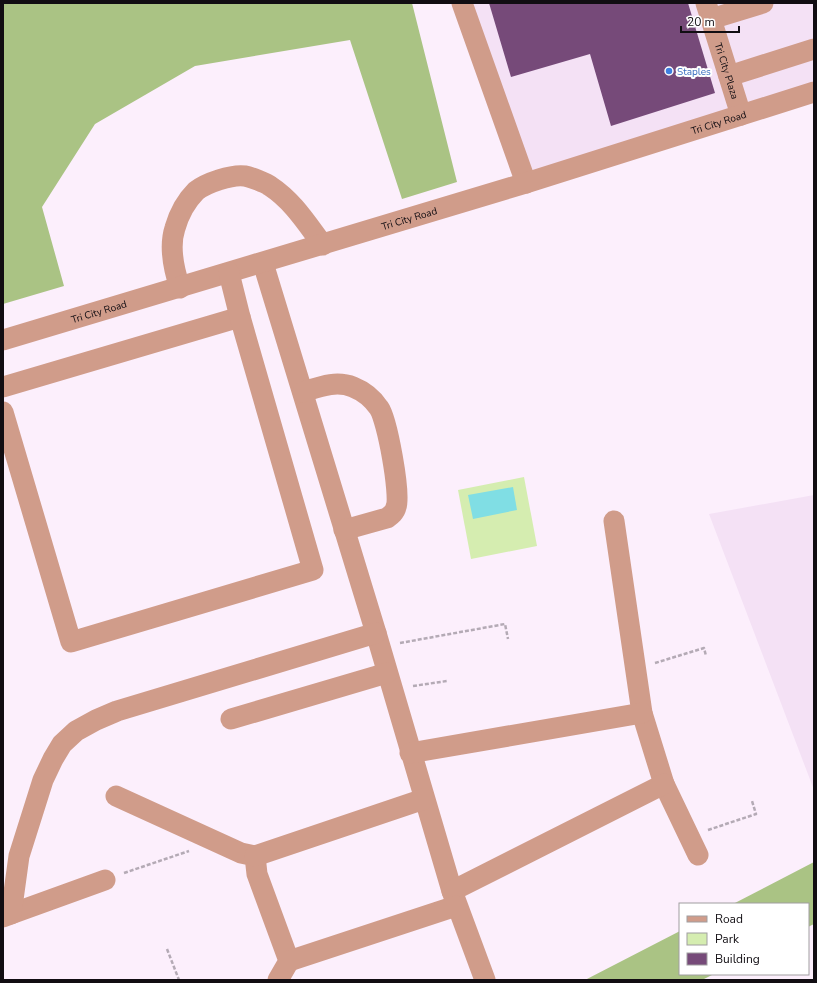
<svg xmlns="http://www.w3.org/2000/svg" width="817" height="983" viewBox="0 0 817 983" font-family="'Nunito Sans',sans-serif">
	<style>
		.built { fill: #f4e1f5 }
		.green { fill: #d5edb0 }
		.forest { fill: #aac384 }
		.water { fill: #80dee4 }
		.building { fill: #764a79 }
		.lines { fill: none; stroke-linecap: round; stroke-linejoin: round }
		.path { stroke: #b4aab5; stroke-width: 2.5; stroke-dasharray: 4 2; stroke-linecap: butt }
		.minor { stroke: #d09c8a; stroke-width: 21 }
		.shop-dot { fill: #3f7fe0; stroke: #fff; stroke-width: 1.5 }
		.labels { text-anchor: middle; stroke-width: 4; stroke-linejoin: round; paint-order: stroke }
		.shop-label { font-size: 10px; fill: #366cbe; stroke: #fff; text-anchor: start }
		.street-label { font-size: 10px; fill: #110d12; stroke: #fff }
	</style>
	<rect width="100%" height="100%" fill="#fceffc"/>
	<!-- built -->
	<path class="built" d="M453,3H814V92L526,176Z
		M814,495V790L709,514Z"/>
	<!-- green -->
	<path class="green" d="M524,477L537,546L471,559L458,490Z"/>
	<!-- forest -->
	<path class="forest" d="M3,3H412L457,182L402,199L350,40L195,66L95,124L42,207L64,286L3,304Z
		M814,862V924L808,927V904H733Z
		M680,931V974H714L702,980H585Z"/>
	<!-- water -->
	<path class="water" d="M513,487L517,510L473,519L468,495Z"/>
	<!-- building -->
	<path class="building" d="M489,3H688L715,93L611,126L590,54L511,77Z"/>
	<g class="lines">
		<!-- path -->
		<path class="path" d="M400,643L505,624L508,639
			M655,663L704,648L706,656
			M413,686L447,681
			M708,830L756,814L752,801
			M124,873L189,851
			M167,949L179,980"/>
		<!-- minor -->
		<g class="minor">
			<path d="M462,3L526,183"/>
			<path id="s1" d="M706,3L741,115"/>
			<path d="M711,19L763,3"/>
			<path d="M729,76L814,49"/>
			<path d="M263,263L376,633L452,891L485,980"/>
			<path d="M180,288C174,270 169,246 175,228C179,214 186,201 196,191C206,183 232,174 245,176C251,177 266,183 270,186C293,201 307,224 323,245"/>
			<path id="s2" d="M3,340L526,183L814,92"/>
			<path d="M3,387L240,317"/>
			<path d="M303,392C319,387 336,380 353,387C363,391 373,399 379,408C387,419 401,495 396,507C395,512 391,515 387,518L344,530"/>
			<path d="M3,412L71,642L313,570L240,317L229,273"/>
			<path d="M614,521L642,713L664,784L698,855"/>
			<path d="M231,719L387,673"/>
			<path d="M410,753L642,713"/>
			<path d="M116,796L241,853L255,856L257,874L289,961L278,980"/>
			<path d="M255,856L424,799"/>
			<path d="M452,891L664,784"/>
			<path d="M11,914L105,880"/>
			<path d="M3,917L11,914L19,856L43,780L53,759L62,744L76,731L96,720L117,711L376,633"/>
			<path d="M289,961L456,906"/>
		</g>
	</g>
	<!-- markers -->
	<circle class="shop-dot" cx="669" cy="71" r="4"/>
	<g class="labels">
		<!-- shop labels -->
		<g class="shop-label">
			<text x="677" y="75">Staples</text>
		</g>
		<!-- street labels -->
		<g class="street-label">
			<text dy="4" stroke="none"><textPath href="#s1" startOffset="71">Tri City Plaza</textPath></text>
			<text dy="4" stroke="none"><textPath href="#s2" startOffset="748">Tri City Road</textPath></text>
			<text dy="4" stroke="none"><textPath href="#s2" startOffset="424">Tri City Road</textPath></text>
			<text dy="4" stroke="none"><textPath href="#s2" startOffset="100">Tri City Road</textPath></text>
		</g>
	</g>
	<!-- border -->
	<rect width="817" height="983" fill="none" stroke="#110d12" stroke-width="8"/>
	<!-- legend -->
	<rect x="679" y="903" width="130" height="72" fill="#ffffff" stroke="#a09ea0"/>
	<rect x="687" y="916" width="20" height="6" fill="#d09c8a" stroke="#a09ea0"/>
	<text x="715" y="923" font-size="12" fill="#110d12">Road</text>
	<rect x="687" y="933" width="20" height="12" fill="#d5edb0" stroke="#a09ea0"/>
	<text x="715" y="943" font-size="12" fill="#110d12">Park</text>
	<rect x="687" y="953" width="20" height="12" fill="#764a79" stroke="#a09ea0"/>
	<text x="715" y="963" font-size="12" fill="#110d12">Building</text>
	<!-- scale -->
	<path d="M681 26v6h58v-6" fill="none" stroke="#110d12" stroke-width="2"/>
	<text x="687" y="26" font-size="12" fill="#110d12" stroke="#ffffff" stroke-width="3" paint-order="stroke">20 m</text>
</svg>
